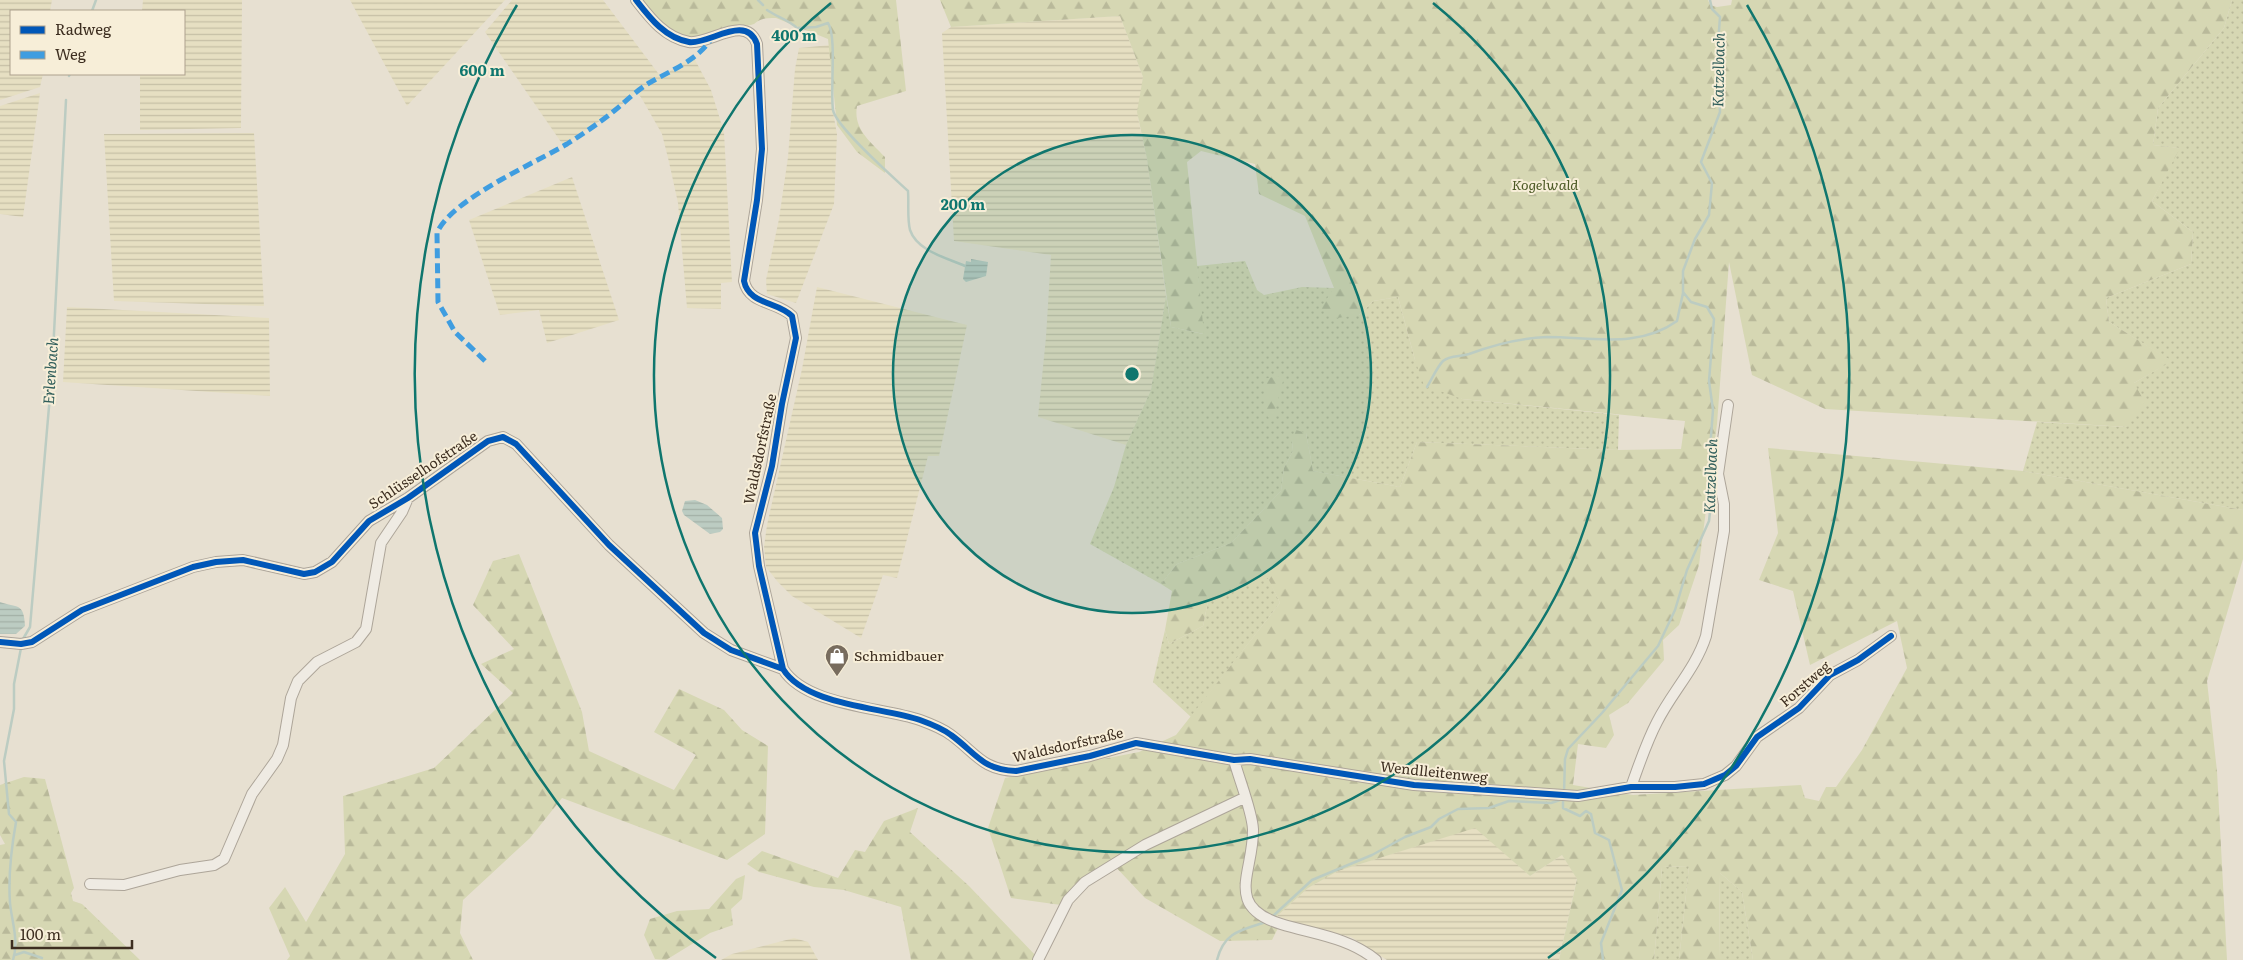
<svg xmlns="http://www.w3.org/2000/svg" width="2243" height="960" viewBox="0 0 2243 960" font-family="Literata,serif">
	<style>
		.farmland { fill: url(#farmland-rules) }
		.grass { fill: url(#grass-dots) }
		.forest { fill: url(#forest-firs) }
		.water { fill: url(#water-rules) }
		.lines { fill: none; stroke-linecap: round; stroke-linejoin: round }
		.stream { stroke: #bcccc2; stroke-width: 2.5 }
		.minor-casing { stroke: #ada599; stroke-width: 12 }
		.minor { stroke: #efebe3; stroke-width: 10 }
		.quiet { stroke: #3f9de0; stroke-width: 5; stroke-dasharray: 10 5; stroke-linecap: butt }
		.cycleway-casing { stroke: #f7eed8; stroke-width: 9 }
		.cycleway { stroke: #0057b8; stroke-width: 6 }
		.ring { fill: none; stroke: #0f766e; stroke-width: 2.5 }
		.labels { text-anchor: middle; stroke-width: 4; stroke-linejoin: round; paint-order: stroke }
		.park-label { font-size: 14px; font-style: italic; fill: #4d5a26; stroke: #f7eed8 }
		.street-label { font-size: 14px; fill: #3d2e20; stroke: #f7eed8 }
		.poi-label { font-size: 14px; fill: #3d2e20; stroke: #f7eed8; text-anchor: start }
		.water-label { font-size: 15px; font-style: italic; fill: #2f5d5a; stroke: #f7eed8 }
		.centre { fill: #0f766e; stroke: #f7eed8; stroke-width: 2.5 }
		.ring-label { font-size: 15px; text-anchor: middle; font-weight: bold; fill: #0f766e; stroke: #f7eed8; stroke-width: 4; stroke-linejoin: round; paint-order: stroke }
	</style>
	<defs>
		<pattern id="farmland-rules" width="6" height="5" patternUnits="userSpaceOnUse" patternTransform="scale(1.25)"><rect width="6" height="5" fill="#e6dfc2"/><path d="M0 2.5h6" fill="none" stroke="#c6c0a6"/></pattern>
		<pattern id="grass-dots" width="8" height="8" patternUnits="userSpaceOnUse" patternTransform="scale(1.25)"><rect width="8" height="8" fill="#d6d7b3"/><path d="M2 2h.1M6 6h.1" fill="none" stroke="#b9b99a" stroke-width="1.8" stroke-linecap="round"/></pattern>
		<pattern id="forest-firs" width="22" height="20" patternUnits="userSpaceOnUse" patternTransform="scale(1.25)"><rect width="22" height="20" fill="#d6d7b3"/><path d="M5 1l3.5 6h-7zM16 11l3.5 6h-7z" fill="#b9b99a"/></pattern>
		<pattern id="water-rules" width="6" height="5" patternUnits="userSpaceOnUse" patternTransform="scale(1.25)"><rect width="6" height="5" fill="#bcccc2"/><path d="M0 2.5h6" fill="none" stroke="#a2b0a6"/></pattern>
	</defs>
	<rect width="100%" height="100%" fill="#e7e0d1"/>
	<!-- farmland -->
	<path class="farmland" d="M0,0H52L50,11H11V74H43L40,87L0,100Z
		M143,0H242L241,128L140,130V74H184V11H142Z
		M350,0H505L407,106Z
		M512,0H603L661,77L693,56L711,90L724,132L732,282L721,283V309L687,308L678,203L669,162L662,134L642,99L637,92L612,113L563,145L485,32Z
		M1120,16L1143,77L1138,118L1147,159L1166,296L1151,390L1126,445L1038,417L1046,337L1051,255L954,241L942,33L951,27Z
		M831,45L833,112L837,134L834,204L796,303L767,294L766,280L779,219L788,157L795,69L799,48Z
		M40,93L23,217L0,214V106Z
		M254,133L264,306L114,301L104,134Z
		M572,177L619,320L547,343L539,310L500,315L469,220Z
		M817,287L967,325L939,456H928L897,578L883,575L861,638L792,596L777,581L766,567L764,547L767,525L802,369Z
		M67,307L269,318L270,396L63,382Z
		M1476,827L1530,876L1562,855L1577,878L1559,960H1387L1351,937L1304,926L1277,916L1308,888L1338,871Z
		M794,938L808,942L818,960H721L732,954Z"/>
	<!-- grass -->
	<path class="grass" d="M2232,0H2243V510L2023,471L2037,422L2127,427L2134,383L2171,361L2109,322L2106,298L2191,264L2193,232L2152,201L2179,148L2153,145L2158,108L2224,28Z
		M1245,261L1257,290L1264,295L1302,287L1334,288L1359,315L1373,301L1398,297L1415,360L1462,399L1619,415L1618,450L1417,442L1400,487L1313,471L1306,433L1292,441L1293,451L1284,468L1281,491L1231,543L1177,564L1161,584L1090,544L1114,487L1126,445L1151,390L1166,296L1171,327L1203,334L1197,266Z
		M1268,577L1280,603L1191,717L1153,682L1165,630L1169,644L1203,626L1208,601Z
		M1689,866L1679,960H1654L1662,867Z
		M1720,873L1742,892L1753,960H1719Z"/>
	<!-- forest -->
	<path class="forest" d="M639,0H896L906,91L857,106C853,129 870,141 885,157V173L857,152L837,125L828,39L776,18C766,18 761,18 754,24L696,41L666,30Z
		M940,0H1708L1710,5L1717,7L1731,5L1732,0H2232L2224,28L2158,108L2153,145L2180,148L2152,201L2193,232L2191,264L2106,298L2109,322L2172,361L2134,383L2145,402L2127,427L1825,409L1752,375L1729,262L1717,424L1699,565L1679,625L1663,640L1664,660L1628,703L1609,715L1614,735L1606,748L1578,744L1573,785L1633,795L1801,785L1805,798L1819,801L1826,787H1836L1862,750L1907,668L1897,621L1810,665L1793,591L1759,580L1778,533L1768,448L2023,471L2243,510V559L2207,681L2217,771L2227,960H1753L1742,892L1720,873L1719,960H1679L1689,866L1662,867L1654,960H1559L1577,879L1562,855L1530,876L1475,828L1338,871L1308,888L1277,916L1279,926L1272,940L1220,941L1145,898L1111,862L1061,905L1011,898L988,828L1005,778L1139,752L1176,735L1280,603L1268,578L1208,601L1203,626L1169,644L1165,630L1172,591L1161,584L1177,564L1231,543L1281,491L1284,468L1293,451L1292,441L1296,430L1306,433L1313,471L1400,487L1417,442L1618,450L1681,449L1685,421L1462,399L1424,385L1415,360L1398,297L1373,301L1359,315L1337,318L1320,309L1334,288L1305,216L1259,194L1255,164L1201,151L1187,162L1204,334L1171,327L1147,159L1137,112L1143,77L1120,16L951,27Z
		M1278,376L1283,381L1272,422L1266,414L1264,379Z
		M519,554L582,712L589,751L674,790L696,755L654,732L679,689L724,710L742,730L768,746L765,834L727,860L562,798L530,838L463,900L460,933L473,960H287L290,956L269,908L285,887L306,922L345,854L343,796L434,768L513,693L481,664L514,649L473,605L493,561Z
		M24,777L45,779L74,888L71,893L73,901L82,904L140,960H0V845L5,844L0,835V785Z
		M918,808L910,832L969,886L1036,956L1033,960H911L901,907L844,890L814,887L759,872L747,864L762,851L838,878L855,850L865,852L884,821Z
		M745,875L742,899L731,909L733,925L710,933L666,960L655,959L644,935L650,919L677,911L709,909L736,879Z"/>
	<!-- water -->
	<path class="water" d="M971,259L988,262L986,276L966,282L963,279L966,261L971,262Z
		M695,500L707,505L722,518L723,529L720,532L710,534L684,515L682,511L685,501Z
		M0,602C17,608 24,602 25,626L16,634H0Z"/>
	<g class="lines">
		<!-- stream -->
		<path class="stream" d="M758,0L763,5
			M767,10C777,17 789,20 797,28L816,27L828,23C837,37 830,89 833,110C836,127 893,177 908,191C909,203 907,218 910,230C917,251 947,258 965,266
			M92,11L96,0
			M69,76L70,74
			M1427,387C1432,379 1437,367 1443,361C1450,355 1460,357 1469,354C1493,345 1521,338 1547,337C1592,337 1638,349 1677,321L1683,293
			M23,639L30,627L52,372L66,100
			M1564,793L1565,759L1568,749L1602,713L1658,646L1675,610L1687,570L1709,521L1713,484L1710,449L1713,410L1709,381L1714,319L1707,307L1691,302L1683,292V271L1695,239L1709,215L1712,183L1701,162L1720,112L1717,58L1720,17L1712,9L1710,0
			M1563,799V808L1580,816L1586,811L1591,814L1595,833L1609,840L1622,890L1601,943L1603,960
			M1273,916L1312,880L1372,855L1405,837L1431,827L1439,819L1458,809L1489,808L1509,801L1551,803L1563,799
			M15,955L24,952L42,958
			M13,960C19,940 12,923 10,903C8,875 11,850 16,822L9,814L4,761L14,709V684L21,648
			M1217,960C1224,932 1241,930 1266,922"/>
		<!-- minor casing -->
		<g class="minor-casing">
			<path id="minor" d="M636,0C650,18 665,38 689,42C709,45 746,13 757,44L762,149L757,200L744,281C749,305 777,301 792,316L796,338L782,404L772,466L755,533L759,566L783,669C806,706 882,707 920,720C931,724 942,728 951,735C976,753 982,770 1016,771L1090,756L1136,743L1234,760L1250,759L1414,785L1578,796L1631,787H1675L1704,784L1725,775L1736,766L1757,737L1799,708L1830,675L1858,660L1891,636
				M0,642L21,644L32,642L82,610L193,567L216,562L243,560L304,574L315,572L332,562L369,521L408,498L488,441L503,437L516,444L609,545L704,633L731,650L783,669
				M1234,760C1239,779 1252,811 1253,829C1254,872 1223,906 1281,924C1313,934 1348,937 1376,960
				M1631,787C1639,765 1646,743 1657,722C1672,692 1696,668 1706,636L1724,531V504L1718,474L1728,405
				M90,884L124,885L180,870L214,865L224,859L252,794L277,759L283,745L291,698L298,681L317,662L356,642L366,629L381,543L402,512L408,498
				M1038,960L1068,900L1085,882L1145,845L1244,798"/>
		</g>
		<!-- minor -->
		<use href="#minor" class="minor"/>
		<!-- quiet -->
		<path class="quiet" d="M485,361L455,332L438,302L437,233C450,200 535,163 567,144C583,134 599,123 614,111C625,102 636,91 649,83C670,71 698,60 711,39"/>
		<!-- cycleway casing -->
		<g class="cycleway-casing">
			<path id="cycleway" d="M636,0C650,18 665,38 689,42C709,45 746,13 757,44L762,149L757,200L744,281C749,305 777,301 792,316L796,338L782,404L772,466L755,533L759,566L783,669C806,706 882,707 920,720C931,724 942,728 951,735C976,753 982,770 1016,771L1090,756L1136,743L1234,760L1250,759L1414,785L1578,796L1631,787H1675L1704,784L1725,775L1736,766L1757,737L1799,708L1830,675L1858,660L1891,636
				M0,642L21,644L32,642L82,610L193,567L216,562L243,560L304,574L315,572L332,562L369,521L408,498L488,441L503,437L516,444L609,545L704,633L731,650L783,669"/>
		</g>
		<!-- cycleway -->
		<use href="#cycleway" class="cycleway"/>
	</g>
	<!-- distance rings -->
	<circle cx="1132" cy="374" r="239" fill="#0f766e" fill-opacity=".12"/>
	<g class="ring">
		<circle cx="1132" cy="374" r="239"/>
		<path d="M1433 3A478 478 0 1 1 831 3"/>
		<path d="M716 958A717 717 0 0 1 517 5M1747 5A717 717 0 0 1 1548 958"/>
	</g>
	<!-- icons -->
	<defs>
		<g id="shop-pin" transform="scale(1.25)"><path d="M0 17L-7.5 6A9.5 9.5 0 1 1 7.5 6Z" fill="#786c5e" stroke="#f7eed8"/><path d="M-5-2.5h2.3a2.7 3.5 0 0 1 5.4 0H5L5.5 6h-11ZM-1.5-2.5h3a1.5 2.3 0 0 0-3 0Z" fill="#fff"/></g>
	</defs>
	<g fill-rule="evenodd">
		<use href="#shop-pin" x="837" y="656"/>
	</g>
	<g class="labels">
		<!-- park labels -->
		<g class="park-label">
			<text x="1545" y="190">Kogelwald</text>
		</g>
		<!-- street labels -->
		<g class="street-label">
			<text transform="translate(760 449) rotate(-78)" y="5">Waldsdorfstraße</text>
			<text transform="translate(423 470) rotate(-34)" y="5">Schlüsselhofstraße</text>
			<text transform="translate(1805 684) rotate(-41)" y="5">Forstweg</text>
			<text transform="translate(1068 745) rotate(-13)" y="5">Waldsdorfstraße</text>
			<text transform="translate(1434 772) rotate(6)" y="5">Wendlleitenweg</text>
		</g>
		<!-- poi labels -->
		<g class="poi-label">
			<text x="854" y="661">Schmidbauer</text>
		</g>
		<!-- water labels -->
		<g class="water-label">
			<text transform="translate(1719 70) rotate(-89)" y="5">Katzelbach</text>
			<text transform="translate(51 371) rotate(-86)" y="5">Erlenbach</text>
			<text transform="translate(1711 476) rotate(-88)" y="5">Katzelbach</text>
		</g>
	</g>
	<circle cx="1132" cy="374" r="8" class="centre"/>
	<g class="ring-label">
		<text x="794" y="41">400 m</text>
		<text x="482" y="76">600 m</text>
		<text x="963" y="210">200 m</text>
	</g>
	<!-- legend -->
	<rect x="10" y="10" width="175" height="65" fill="#f7eed8" stroke="#ada18e"/>
	<rect x="20" y="26" width="25" height="8" fill="#0057b8" stroke="#ada18e"/>
	<text x="55" y="35" font-size="15" fill="#3d2e20">Radweg</text>
	<rect x="20" y="51" width="25" height="8" fill="#3f9de0" stroke="#ada18e"/>
	<text x="55" y="60" font-size="15" fill="#3d2e20">Weg</text>
	<!-- scale -->
	<path d="M12 940v8h120v-8" fill="none" stroke="#3d2e20" stroke-width="2.5"/>
	<text x="20" y="940" font-size="15" fill="#3d2e20" stroke="#f7eed8" stroke-width="4" paint-order="stroke">100 m</text>
</svg>
